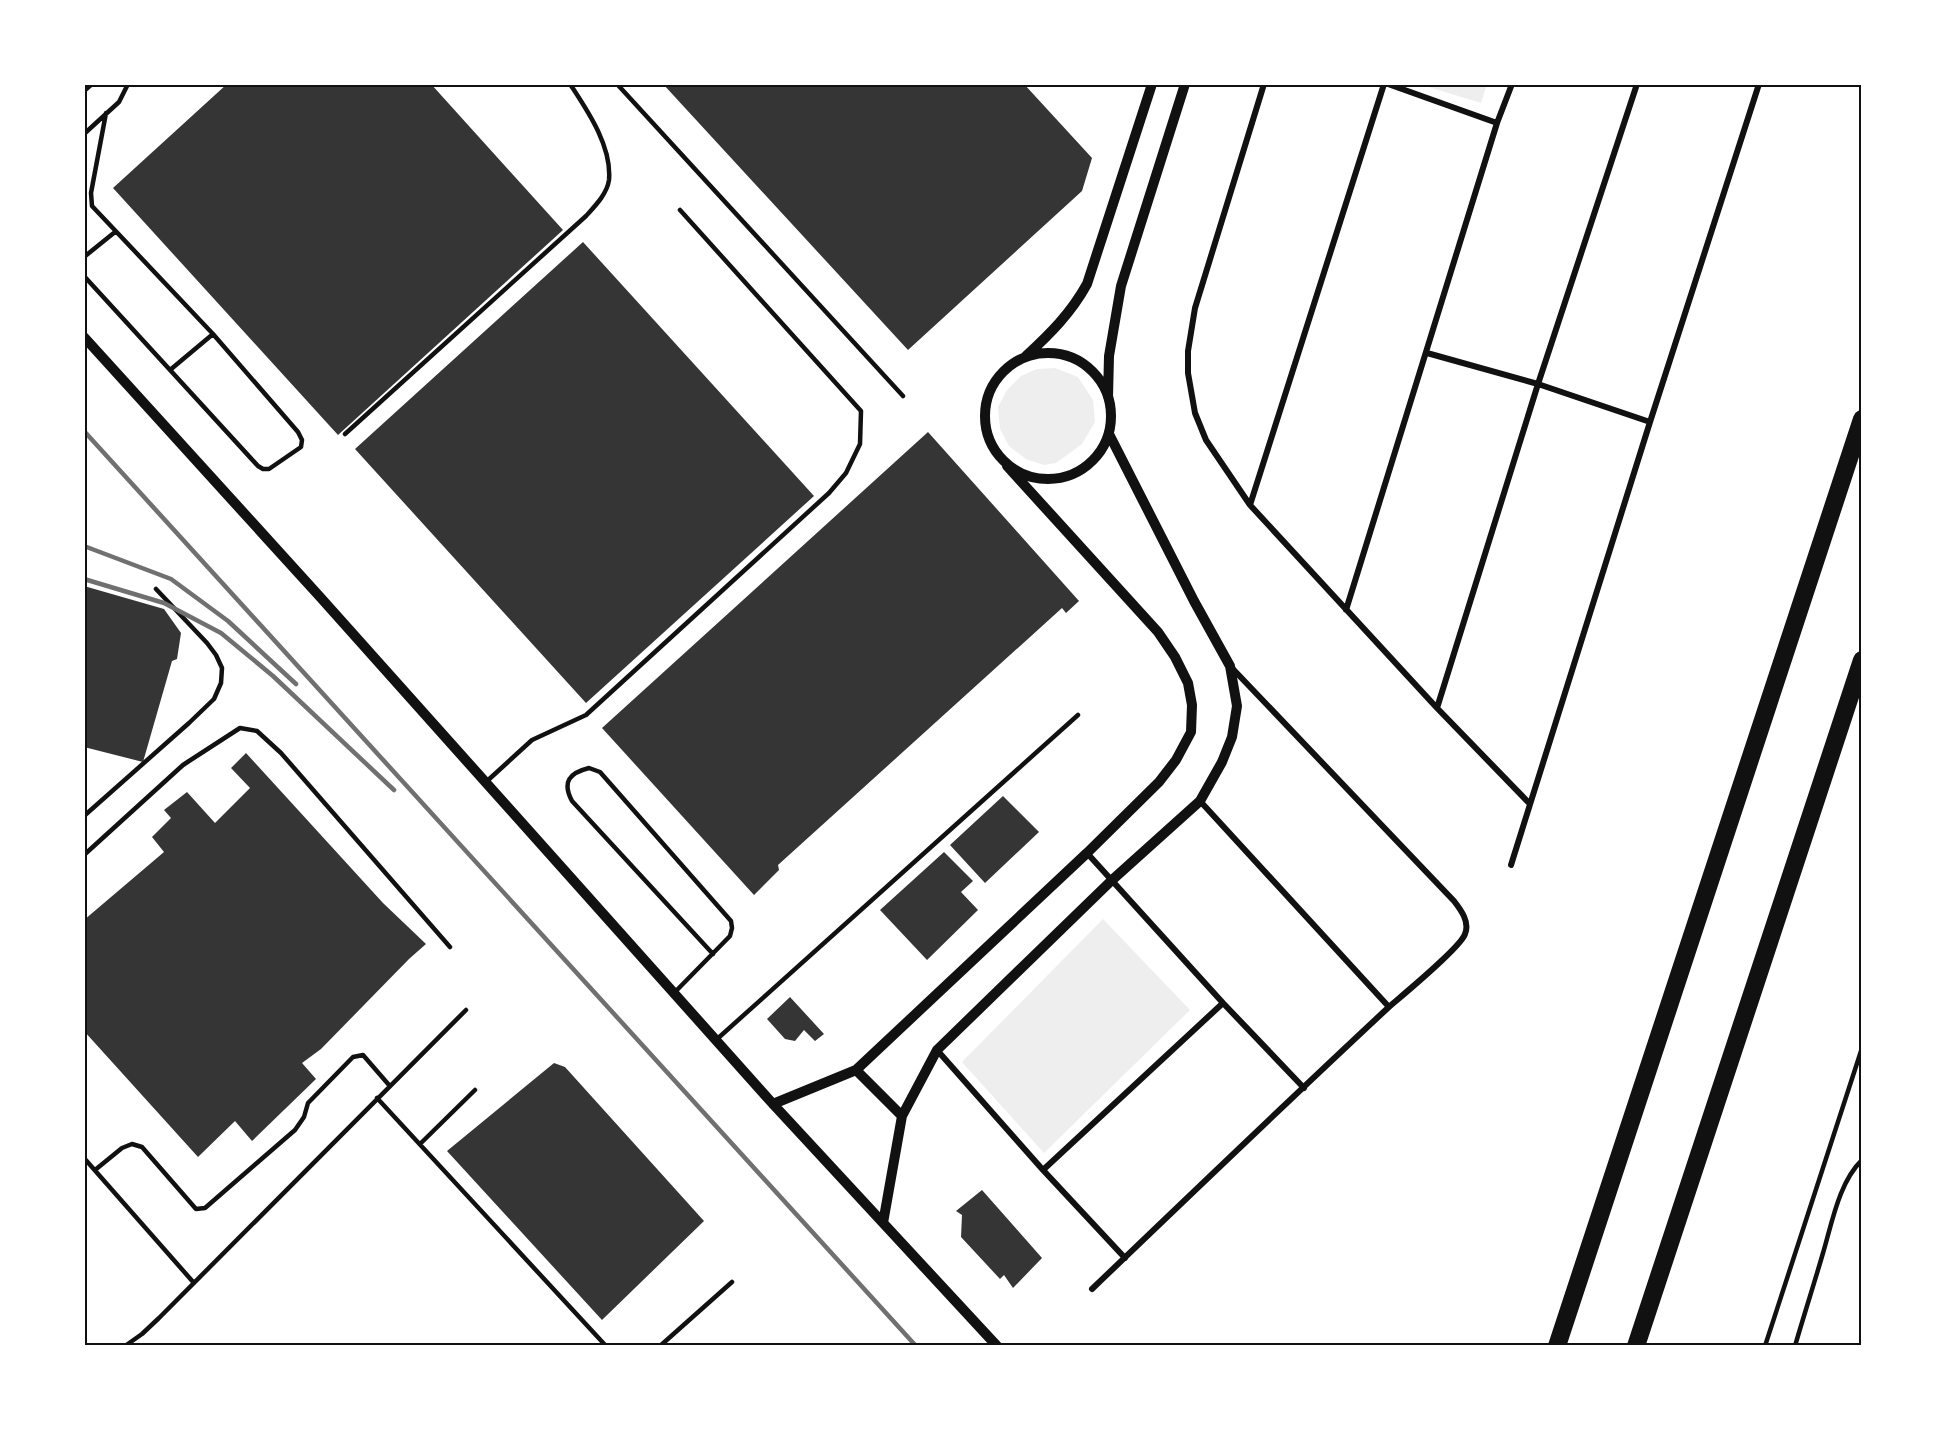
<svg xmlns="http://www.w3.org/2000/svg" width="1946" height="1430" viewBox="0 0 1946 1430" font-family="'Alegreya Sans',sans-serif">
	<style>
		.green { fill: #eee }
		.building { fill: #353535 }
		.lines { fill: none; stroke-linecap: round; stroke-linejoin: round }
		.service { stroke: #111; stroke-width: 4.5 }
		.minor { stroke: #111; stroke-width: 6 }
		.tertiary { stroke: #111; stroke-width: 10 }
		.motorway { stroke: #111; stroke-width: 18 }
		.rail { stroke: #707070; stroke-width: 4.5 }
		.neatline { fill: none; stroke: #111; stroke-width: 2 }
	</style>
	<rect width="100%" height="100%" fill="#fff"/>
	<!-- green -->
	<path class="green" d="M1419,84H1487L1481,103Z
		M1055,368L1078,377L1093,400L1095,422L1082,444L1056,463L1044,465L1026,459L1009,446L1000,429L998,407L1007,390L1021,376L1037,369Z
		M1103,919L1190,1010L1044,1153L962,1062Z"/>
	<!-- building -->
	<path class="building" d="M227,84H431L563,230L338,435L113,188Z
		M663,84H1024L1092,158L1082,191L908,350Z
		M583,242L814,496L586,703L355,449Z
		M928,432L1079,601L1066,613L1062,608L778,865L779,870L754,895L602,728Z
		M84,586L164,609L181,633L177,659L172,661L143,762L84,747Z
		M246,753L383,903L426,944L409,959L321,1049L302,1063L316,1079L252,1141L235,1121L198,1157L84,1031V920L164,852L152,837L171,818L164,810L187,792L215,823L250,788L231,768Z
		M1003,796L1039,832L985,883L950,845Z
		M944,852L973,881L961,892L978,910L927,960L880,910Z
		M790,997L824,1034L815,1041L804,1030L795,1041L785,1039L767,1019Z
		M554,1063L565,1067L704,1221L602,1320L447,1151Z
		M982,1190L1042,1258L1013,1288L1004,1275L1000,1279L961,1237L962,1215L956,1211Z"/>
	<g class="lines">
		<!-- service -->
		<path class="service" d="M617,84L903,396
			M84,91L92,84
			M84,134L119,102L128,84
			M84,257L115,232
			M84,276L258,466L263,469H269L301,447L302,440L298,432L213,334L92,206L91,193L106,113
			M170,370L213,334
			M345,434L586,216C595,206 607,194 609,180C612,146 587,110 570,84
			M486,782L532,740L586,715L829,493L846,473L860,444L861,411L680,210
			M84,816L189,723L214,699L221,683L222,668L216,655L207,643L156,589
			M84,855L183,765L240,728L257,731L281,753L450,947
			M675,992L730,936L732,928L731,921L600,772L589,768C569,773 562,782 572,801L713,954
			M716,1040L1078,715
			M377,1098L606,1346
			M420,1144L475,1090
			M84,1158L194,1283
			M95,1170L122,1148L132,1144L142,1147L196,1209L205,1208L295,1130L304,1117L308,1103L353,1057L363,1055L389,1085
			M125,1346L142,1334L159,1318L466,1010
			M660,1346L732,1282
			M1765,1346L1862,1048
			M1795,1346C1804,1315 1814,1284 1823,1253C1832,1223 1839,1182 1862,1160"/>
		<!-- minor -->
		<path class="minor" d="M1264,84L1195,308L1188,351V373L1195,413L1206,440L1250,505L1437,708L1529,803
			M1388,84L1497,123
			M1427,353L1538,384L1650,422
			M1250,505L1384,84
			M1346,610L1497,123L1512,84
			M1437,708L1538,384L1637,84
			M1200,801L1389,1007
			M1087,853L1223,1003L1304,1088
			M1511,865L1650,422L1759,84
			M937,1050L1043,1170L1125,1258
			M1043,1170L1223,1003
			M1092,1289C1191,1194 1290,1099 1390,1006C1404,994 1461,947 1465,934C1470,922 1461,910 1454,901L1231,667"/>
		<!-- tertiary -->
		<path class="tertiary" d="M84,337L321,598L773,1104L997,1346
			M985 416a63 63 0 1 1 126 0a63 63 0 1 1-126 0Z
			M1026,356C1050,334 1071,313 1087,284L1152,84
			M1108,397L1109,356L1121,286L1185,84
			M856,1070L902,1116
			M773,1104L856,1070L1087,853L1159,782L1176,760L1191,732L1192,705L1188,683L1175,657L1158,632L1007,466
			M883,1223L902,1116L937,1050L1111,881L1200,801L1222,762L1232,737L1237,706L1230,666L1194,601L1109,434"/>
		<!-- motorway -->
		<path class="motorway" d="M1557,1346L1862,419
			M1636,1346L1862,660"/>
		<!-- rail -->
		<path class="rail" d="M84,431C362,736 638,1042 916,1346
			M84,546L171,579L228,621L296,684
			M84,579L164,603L221,633L273,676L394,790"/>
	</g>
	<!-- border -->
	<rect width="1946" height="1430" fill="none" stroke="#ffffff" stroke-width="171"/>
	<rect x="86" y="86" width="1774" height="1258" class="neatline"/>
</svg>
